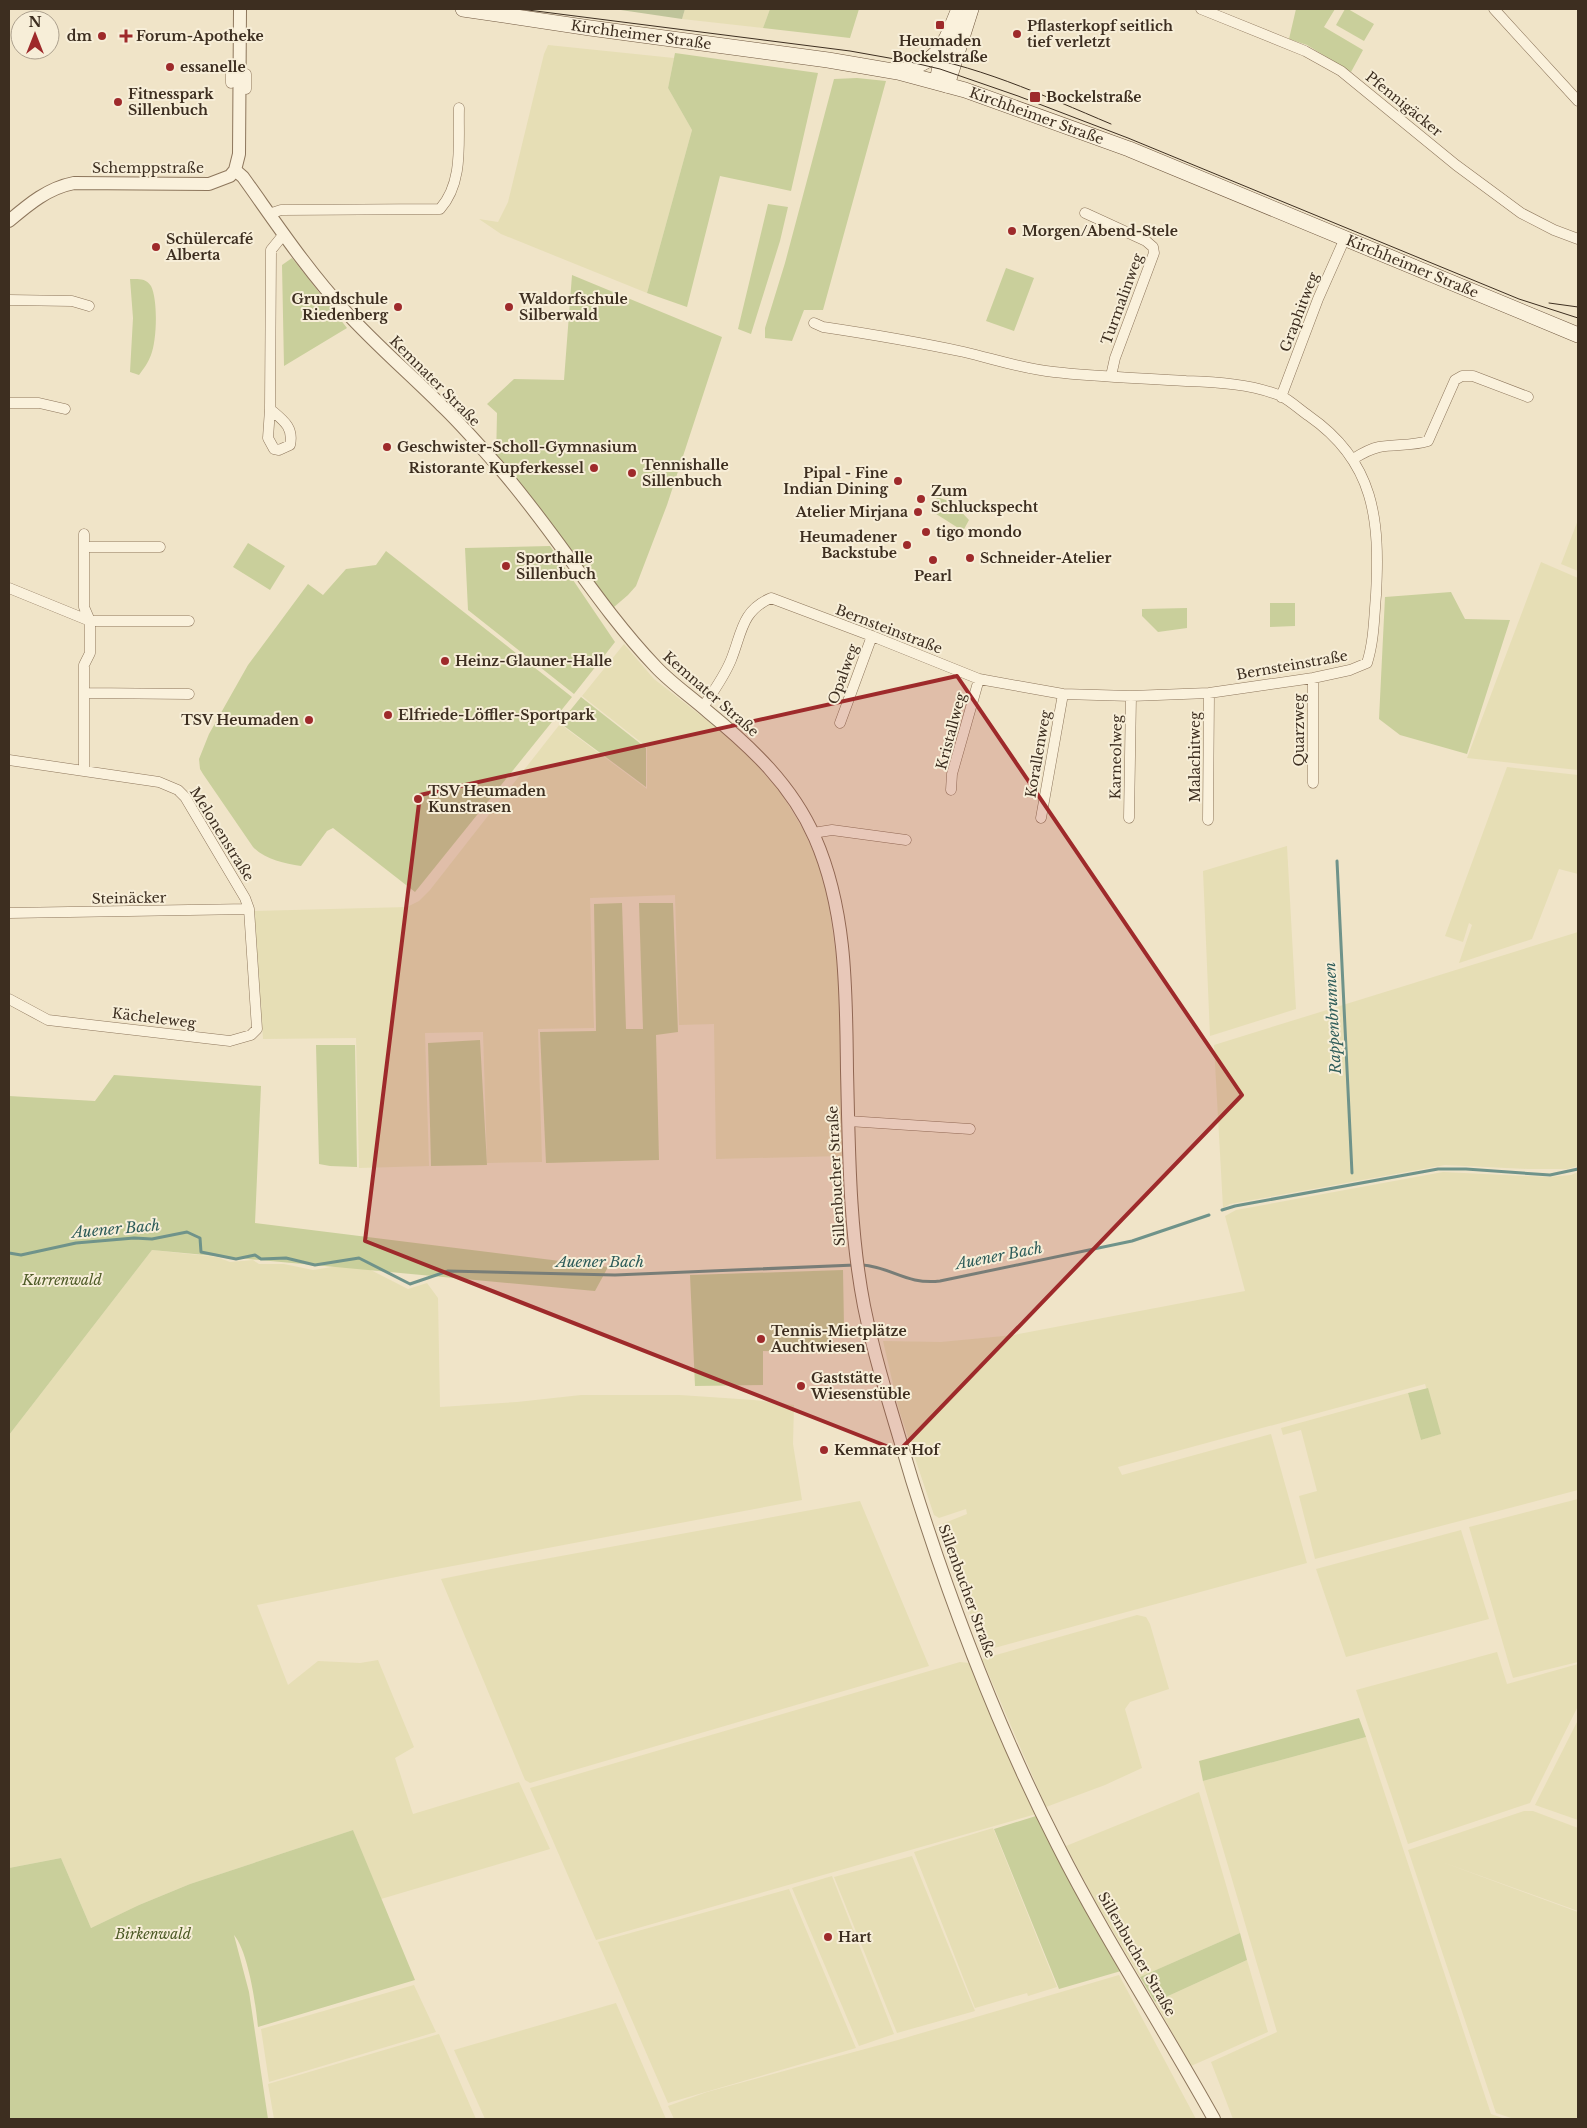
<svg xmlns="http://www.w3.org/2000/svg" width="1587" height="2128" viewBox="0 0 1587 2128" font-family="'Libre Baskerville',serif">
	<style>
		.farmland { fill: #e6deb5 }
		.green { fill: #c9cf9b }
		.cemetery { fill: #bfc49a }
		.lines { fill: none; stroke-linecap: round; stroke-linejoin: round }
		.stream { stroke: #6f938a; stroke-width: 3 }
		.minor-casing { stroke: #8d765c; stroke-width: 11 }
		.tertiary-casing { stroke: #8d765c; stroke-width: 14 }
		.secondary-casing { stroke: #6f573f; stroke-width: 16 }
		.minor { stroke: #faf1dc; stroke-width: 10 }
		.tertiary { stroke: #faf1dc; stroke-width: 12 }
		.secondary { stroke: #faf1dc; stroke-width: 15 }
		.tram { stroke: #3d2e20; stroke-width: 1 }
		.marked { fill: #9e2a2b; fill-opacity: 0.2; stroke: #9e2a2b; stroke-width: 4; stroke-linejoin: round }
		.poi-dot { fill: #9e2a2b; stroke: #f7eed8; stroke-width: 2 }
		.labels { text-anchor: middle; stroke-width: 4; stroke-linejoin: round; paint-order: stroke }
		.poi-label { font-size: 14px; font-weight: bold; fill: #3d2e20; stroke: #f7eed8; text-anchor: start }
		.street-label { font-size: 14px; fill: #3d2e20; stroke: #f7eed8 }
		.park-label { font-size: 14px; font-style: italic; fill: #4d5a26; stroke: #f7eed8 }
		.water-label { font-size: 15px; font-style: italic; fill: #2f5d5a; stroke: #f7eed8 }
	</style>
	<rect width="100%" height="100%" fill="#f0e4c8"/>
	<!-- farmland -->
	<path class="farmland" d="M685,9H770L763,28L682,19Z
		M548,45L674,58L668,88L692,130L647,293L501,234L479,219L498,222L508,202L544,54Z
		M1578,520V571L1561,564Z
		M1541,562L1578,578V770L1467,758Z
		M624,644L654,679L740,746L781,793L803,829L819,864L827,894L838,968L841,1025L843,1156L716,1159L714,1024L679,1025L675,895L590,898L594,1028L538,1029L542,1162L487,1163L483,1032L425,1033L429,1166L359,1168L356,1038L263,1039L254,911L407,907L419,901L430,890L560,724L647,789V747L582,696Z
		M1507,767L1578,775V874L1559,869L1532,939L1459,963L1472,925L1469,923L1463,942L1445,936Z
		M1287,846L1296,1009L1210,1036L1203,871Z
		M1578,932V1166L1567,1169H1528L1445,1165L1230,1204L1223,1208L1214,1045Z
		M1443,1172L1548,1177L1571,1175L1578,1172V1490L1315,1559L1299,1496L1317,1491L1301,1430L1283,1435L1281,1428L1408,1393L1421,1440L1440,1434L1425,1384L1118,1467L1122,1475L1271,1434L1307,1563L987,1650L983,1648L937,1526L967,1514L966,1509L939,1518L934,1515L899,1410L883,1341L941,1342L1014,1335L1245,1291L1225,1216L1236,1210Z
		M152,1250L217,1257L230,1262L253,1260L259,1264H284L313,1270L357,1263L408,1289L427,1283L438,1298L440,1407L517,1402L581,1395H680L754,1400L794,1405L793,1444L802,1500L426,1571L257,1605L288,1685L318,1661L360,1663L378,1660L414,1747L395,1758L413,1814L519,1782L550,1849L381,1899L353,1830L190,1884L139,1905L91,1928L61,1858L9,1868V1435Z
		M1578,1499V1662L1513,1678L1469,1527Z
		M860,1501L929,1666L530,1783L525,1780L441,1579L491,1569L556,1723L491,1569Z
		M1461,1530L1489,1619L1346,1657L1316,1569Z
		M1137,1615L1146,1617L1150,1624L1169,1689L1130,1702L1125,1709L1142,1768L1105,1785L1046,1807L982,1659Z
		M1497,1652L1507,1684L1578,1664V1706L1530,1803L1408,1844L1356,1690Z
		M960,1662L969,1663L1036,1814L596,1940L530,1788Z
		M1578,1720V1820L1535,1805Z
		M1366,1737L1491,2114L1505,2119H1233L1211,2062L1277,2032L1203,1781Z
		M1199,1792L1240,1933L1140,1977L1094,1899L1066,1846Z
		M1524,1811H1533L1578,1828V1911L1442,1862L1578,1912V2119H1514L1496,2113L1408,1850Z
		M993,1828L1057,1987L1028,1996L1027,1993L975,2008L914,1852Z
		M912,1856L975,2011L897,2033L834,1877Z
		M832,1876L894,2034L859,2046L792,1888Z
		M789,1889L856,2048L668,2103L598,1942Z
		M1247,1960L1268,2032L1191,2066L1155,2002Z
		M1119,1975L1196,2119H674L668,2106L707,2092L898,2040Z
		M414,1985L436,2032L269,2082L261,2029Z
		M616,2003L666,2119H485L454,2050Z
		M439,2034L476,2119H274L268,2084Z"/>
	<!-- green -->
	<path class="green" d="M770,9H859L850,38L763,28Z
		M1296,9H1335L1324,27L1363,50L1351,72L1307,45L1289,39Z
		M1345,9H1348L1374,24L1364,41L1336,25Z
		M675,53L818,73L791,191L720,176L687,307L647,293L692,130L668,88Z
		M857,78L886,81L823,310H804L792,341L765,338V328L785,263L834,79Z
		M768,204L788,207L780,241L751,334L738,329Z
		M292,258L347,328L284,366L282,265Z
		M1006,268L1034,278L1014,331L986,321Z
		M572,275L722,337L667,505L636,586L628,595L614,607L496,461L497,413L487,404L514,379L564,380Z
		M130,279C138,279 146,278 151,286C158,300 157,340 151,355C148,363 144,368 139,375L130,372L133,318Z
		M937,497L952,502L969,520L963,531L933,512Z
		M248,543L285,566L270,590L233,567Z
		M550,546L615,642L574,694L468,610L465,548Z
		M386,551L572,697L415,892L333,828L327,831L301,866C284,863 266,860 253,847L203,774L200,769L199,759L209,734L248,665L308,584L323,595L346,569L376,565Z
		M1451,592L1465,619L1510,620L1467,754L1400,735L1379,719L1385,597Z
		M1270,603H1295V626L1270,627Z
		M1187,608V628L1158,632L1142,616V609Z
		M581,697L646,748V787L560,723Z
		M622,903L626,1029H643L639,903H673L678,1032L656,1035L659,1160L546,1163L540,1032L596,1031L594,904Z
		M480,1040L487,1165L431,1166L428,1043Z
		M316,1045H355L357,1167L330,1166L319,1164Z
		M114,1075L261,1086L255,1223L608,1267L595,1291L152,1250L9,1435V1096L95,1101Z
		M843,1270L844,1327L813,1352L763,1351V1385L695,1386L690,1275Z
		M1428,1388L1441,1434L1421,1440L1408,1393Z
		M1359,1718L1366,1737L1203,1781L1199,1761Z
		M1036,1816L1074,1888L1121,1971L1059,1989L994,1829Z
		M353,1830L415,1980L258,2027C256,2005 248,1951 234,1935L249,1992L268,2119H9V1868L61,1858L91,1928L139,1905L190,1884Z
		M1240,1933L1247,1960L1155,2002L1140,1977Z"/>
	<!-- cemetery -->
	<path class="cemetery" d="M614,9H685L682,19Z"/>
	<g class="lines">
		<!-- stream -->
		<path class="stream" d="M1337,861L1352,1173
			M1222,1210L1235,1206L1438,1169H1466L1550,1175L1578,1169
			M9,1253L21,1255L76,1243L134,1238L152,1239L187,1232L200,1238L201,1252L236,1259L255,1255L261,1259L286,1258L315,1265L359,1258L410,1284L448,1271L615,1275L855,1265
			M862,1265C892,1267 906,1285 940,1281L1132,1241L1209,1215"/>
		<!-- minor casing -->
		<g class="minor-casing">
			<path id="minor" d="M1201,9L1305,51L1341,71L1456,165L1521,213L1554,230L1578,239
				M1494,9L1578,101
				M231,83V68
				M246,89V74
				M1085,213L1146,241L1153,247L1154,253L1115,358L1111,376
				M269,214L281,210L440,209C464,182 458,142 459,108
				M9,300L72,301L89,306
				M1281,397L1318,299L1345,238
				M9,403H39L65,409
				M270,409C283,420 294,427 290,445L279,450L274,449L268,438L270,409L271,250L284,234
				M1353,459C1361,454 1369,449 1379,447C1396,444 1412,446 1428,441L1455,380L1462,376H1473L1528,397
				M84,534V607L90,621V653L84,665V771
				M84,547H160
				M9,588L90,621H189
				M85,693L189,694
				M703,707C713,692 724,677 731,660C742,633 741,611 771,598L872,636L979,679L1063,694L1131,696L1209,693L1313,678L1350,670L1367,663C1374,641 1374,618 1376,595C1380,520 1375,462 1309,416C1300,410 1291,401 1281,396C1252,384 1216,382 1186,381C1142,378 1098,377 1054,372C1023,369 994,359 964,352C917,342 870,334 823,327L814,323
				M840,723L872,636
				M9,760L159,782L178,790L185,797L245,898L249,909L257,1029L251,1035L230,1041L48,1020L9,999
				M1313,783V678
				M951,790L952,774L979,679
				M1041,818L1063,694
				M1129,818L1131,696
				M1208,820L1209,693
				M813,833L832,830L906,840
				M9,913L249,909
				M848,1121L970,1129"/>
		</g>
		<!-- tertiary casing -->
		<g class="tertiary-casing">
			<path id="tertiary" d="M235,170L243,177C276,223 307,270 345,311C376,345 410,374 442,406C461,424 478,444 496,464C553,528 596,604 656,667C671,683 690,696 707,711C751,747 792,785 815,838C847,911 846,993 847,1071C849,1150 849,1228 864,1306C876,1365 895,1422 912,1480C951,1605 998,1729 1058,1846C1105,1939 1163,2027 1214,2119
				M9,221C29,204 48,188 74,183L209,184L230,176L235,170L239,154L240,9"/>
		</g>
		<!-- secondary casing -->
		<g class="secondary-casing">
			<g id="secondary">
				<path id="s1" d="M463,9L590,28L828,60L898,72L965,90L1129,149L1578,335"/>
				<path d="M900,71C941,61 944,45 959,9"/>
				<path d="M937,82L944,45"/>
				<path d="M947,85L971,9"/>
			</g>
		</g>
		<!-- minor -->
		<use href="#minor" class="minor"/>
		<!-- tertiary -->
		<use href="#tertiary" class="tertiary"/>
		<!-- secondary -->
		<use href="#secondary" class="secondary"/>
		<!-- tram -->
		<path class="tram" d="M520,9L850,51L906,61L940,69L1018,96L1128,138L1519,299L1578,318
			M899,53C974,63 1042,95 1111,124
			M1549,303L1578,307"/>
	</g>
	<!-- marked area -->
	<path class="marked" d="M957,676L1242,1095L899,1451L365,1241L420,795Z"/>
	<!-- markers -->
	<g class="poi-dot">
		<rect x="935" y="20" width="10" height="10" rx="2.5"/>
		<circle cx="1017" cy="34" r="5"/>
		<circle cx="102" cy="36" r="5"/>
		<path d="M123.5 28.5h5v5h5v5h-5v5h-5v-5h-5v-5h5z"/>
		<circle cx="170" cy="67" r="5"/>
		<rect x="1029" y="91" width="12" height="12" rx="2.5"/>
		<circle cx="118" cy="102" r="5"/>
		<circle cx="1012" cy="231" r="5"/>
		<circle cx="156" cy="247" r="5"/>
		<circle cx="398" cy="307" r="5"/>
		<circle cx="509" cy="307" r="5"/>
		<circle cx="387" cy="447" r="5"/>
		<circle cx="594" cy="468" r="5"/>
		<circle cx="632" cy="473" r="5"/>
		<circle cx="898" cy="481" r="5"/>
		<circle cx="921" cy="499" r="5"/>
		<circle cx="918" cy="512" r="5"/>
		<circle cx="926" cy="532" r="5"/>
		<circle cx="907" cy="545" r="5"/>
		<circle cx="970" cy="558" r="5"/>
		<circle cx="933" cy="560" r="5"/>
		<circle cx="506" cy="566" r="5"/>
		<circle cx="445" cy="661" r="5"/>
		<circle cx="388" cy="715" r="5"/>
		<circle cx="309" cy="720" r="5"/>
		<circle cx="418" cy="799" r="5"/>
		<circle cx="761" cy="1339" r="5"/>
		<circle cx="801" cy="1386" r="5"/>
		<circle cx="824" cy="1450" r="5"/>
		<circle cx="828" cy="1937" r="5"/>
	</g>
	<g class="labels">
		<!-- poi labels -->
		<g class="poi-label">
			<text x="1027" y="31">Pflasterkopf seitlich<tspan x="1027" dy="16">tief verletzt</tspan></text>
			<text x="92" y="41" text-anchor="end">dm</text>
			<text x="136" y="41">Forum-Apotheke</text>
			<text x="940" y="46" text-anchor="middle">Heumaden<tspan x="940" dy="16">Bockelstraße</tspan></text>
			<text x="180" y="72">essanelle</text>
			<text x="128" y="99">Fitnesspark<tspan x="128" dy="16">Sillenbuch</tspan></text>
			<text x="1046" y="102">Bockelstraße</text>
			<text x="1022" y="236">Morgen/Abend-Stele</text>
			<text x="166" y="244">Schülercafé<tspan x="166" dy="16">Alberta</tspan></text>
			<text x="388" y="304" text-anchor="end">Grundschule<tspan x="388" dy="16">Riedenberg</tspan></text>
			<text x="519" y="304">Waldorfschule<tspan x="519" dy="16">Silberwald</tspan></text>
			<text x="397" y="452">Geschwister-Scholl-Gymnasium</text>
			<text x="642" y="470">Tennishalle<tspan x="642" dy="16">Sillenbuch</tspan></text>
			<text x="584" y="473" text-anchor="end">Ristorante Kupferkessel</text>
			<text x="888" y="478" text-anchor="end">Pipal - Fine<tspan x="888" dy="16">Indian Dining</tspan></text>
			<text x="931" y="496">Zum<tspan x="931" dy="16">Schluckspecht</tspan></text>
			<text x="908" y="517" text-anchor="end">Atelier Mirjana</text>
			<text x="936" y="537">tigo mondo</text>
			<text x="897" y="542" text-anchor="end">Heumadener<tspan x="897" dy="16">Backstube</tspan></text>
			<text x="516" y="563">Sporthalle<tspan x="516" dy="16">Sillenbuch</tspan></text>
			<text x="980" y="563">Schneider-Atelier</text>
			<text x="933" y="581" text-anchor="middle">Pearl</text>
			<text x="455" y="666">Heinz-Glauner-Halle</text>
			<text x="398" y="720">Elfriede-Löffler-Sportpark</text>
			<text x="299" y="725" text-anchor="end">TSV Heumaden</text>
			<text x="428" y="796">TSV Heumaden<tspan x="428" dy="16">Kunstrasen</tspan></text>
			<text x="771" y="1336">Tennis-Mietplätze<tspan x="771" dy="16">Auchtwiesen</tspan></text>
			<text x="811" y="1383">Gaststätte<tspan x="811" dy="16">Wiesenstüble</tspan></text>
			<text x="834" y="1455">Kemnater Hof</text>
			<text x="838" y="1942">Hart</text>
		</g>
		<!-- street labels -->
		<g class="street-label">
			<text dy="5" stroke="none"><textPath href="#s1" startOffset="180">Kirchheimer Straße</textPath></text>
			<text transform="translate(1404 104) rotate(39)" y="5">Pfennigäcker</text>
			<text dy="5" stroke="none"><textPath href="#s1" startOffset="585">Kirchheimer Straße</textPath></text>
			<text x="148" y="173">Schemppstraße</text>
			<text dy="5" stroke="none"><textPath href="#s1" startOffset="990">Kirchheimer Straße</textPath></text>
			<text transform="translate(1122 299) rotate(-70)" y="5">Turmalinweg</text>
			<text transform="translate(1299 312) rotate(-69)" y="5">Graphitweg</text>
			<text transform="translate(435 381) rotate(45)" y="5">Kemnater Straße</text>
			<text transform="translate(889 629) rotate(21)" y="5">Bernsteinstraße</text>
			<text transform="translate(1292 665) rotate(-10)" y="5">Bernsteinstraße</text>
			<text transform="translate(843 674) rotate(-70)" y="5">Opalweg</text>
			<text transform="translate(711 694) rotate(41)" y="5">Kemnater Straße</text>
			<text transform="translate(1299 730) rotate(-90)" y="5">Quarzweg</text>
			<text transform="translate(951 731) rotate(-75)" y="5">Kristallweg</text>
			<text transform="translate(1038 754) rotate(-80)" y="5">Korallenweg</text>
			<text transform="translate(1116 757) rotate(-89)" y="5">Karneolweg</text>
			<text transform="translate(1195 757) rotate(-90)" y="5">Malachitweg</text>
			<text transform="translate(222 834) rotate(58)" y="5">Melonenstraße</text>
			<text transform="translate(129 898) rotate(-1)" y="5">Steinäcker</text>
			<text transform="translate(154 1018) rotate(7)" y="5">Kächeleweg</text>
			<text transform="translate(836 1176) rotate(-93)" y="5">Sillenbucher Straße</text>
			<text transform="translate(967 1591) rotate(70)" y="5">Sillenbucher Straße</text>
			<text transform="translate(1137 1954) rotate(60)" y="5">Sillenbucher Straße</text>
		</g>
		<!-- park labels -->
		<g class="park-label">
			<text x="62" y="1285">Kurrenwald</text>
			<text x="153" y="1939">Birkenwald</text>
		</g>
		<!-- water labels -->
		<g class="water-label">
			<text transform="translate(1333 1018) rotate(-93)" y="5">Rappenbrunnen</text>
			<text transform="translate(116 1229) rotate(-5)" y="5">Auener Bach</text>
			<text transform="translate(999 1256) rotate(-11)" y="5">Auener Bach</text>
			<text x="600" y="1267">Auener Bach</text>
		</g>
	</g>
	<!-- border -->
	<rect width="1587" height="2128" fill="none" stroke="#3d2e20" stroke-width="20"/>
	<!-- north arrow -->
	<g transform="translate(35 35)"><circle r="24" fill="#f7eed8" stroke="#ada18e"/>
	<path d="M0-4L9 19L0 12L-9 19Z" fill="#9e2a2b"/>
	<text y="-8" font-size="14" font-weight="bold" text-anchor="middle" fill="#3d2e20">N</text>
	</g>
</svg>
